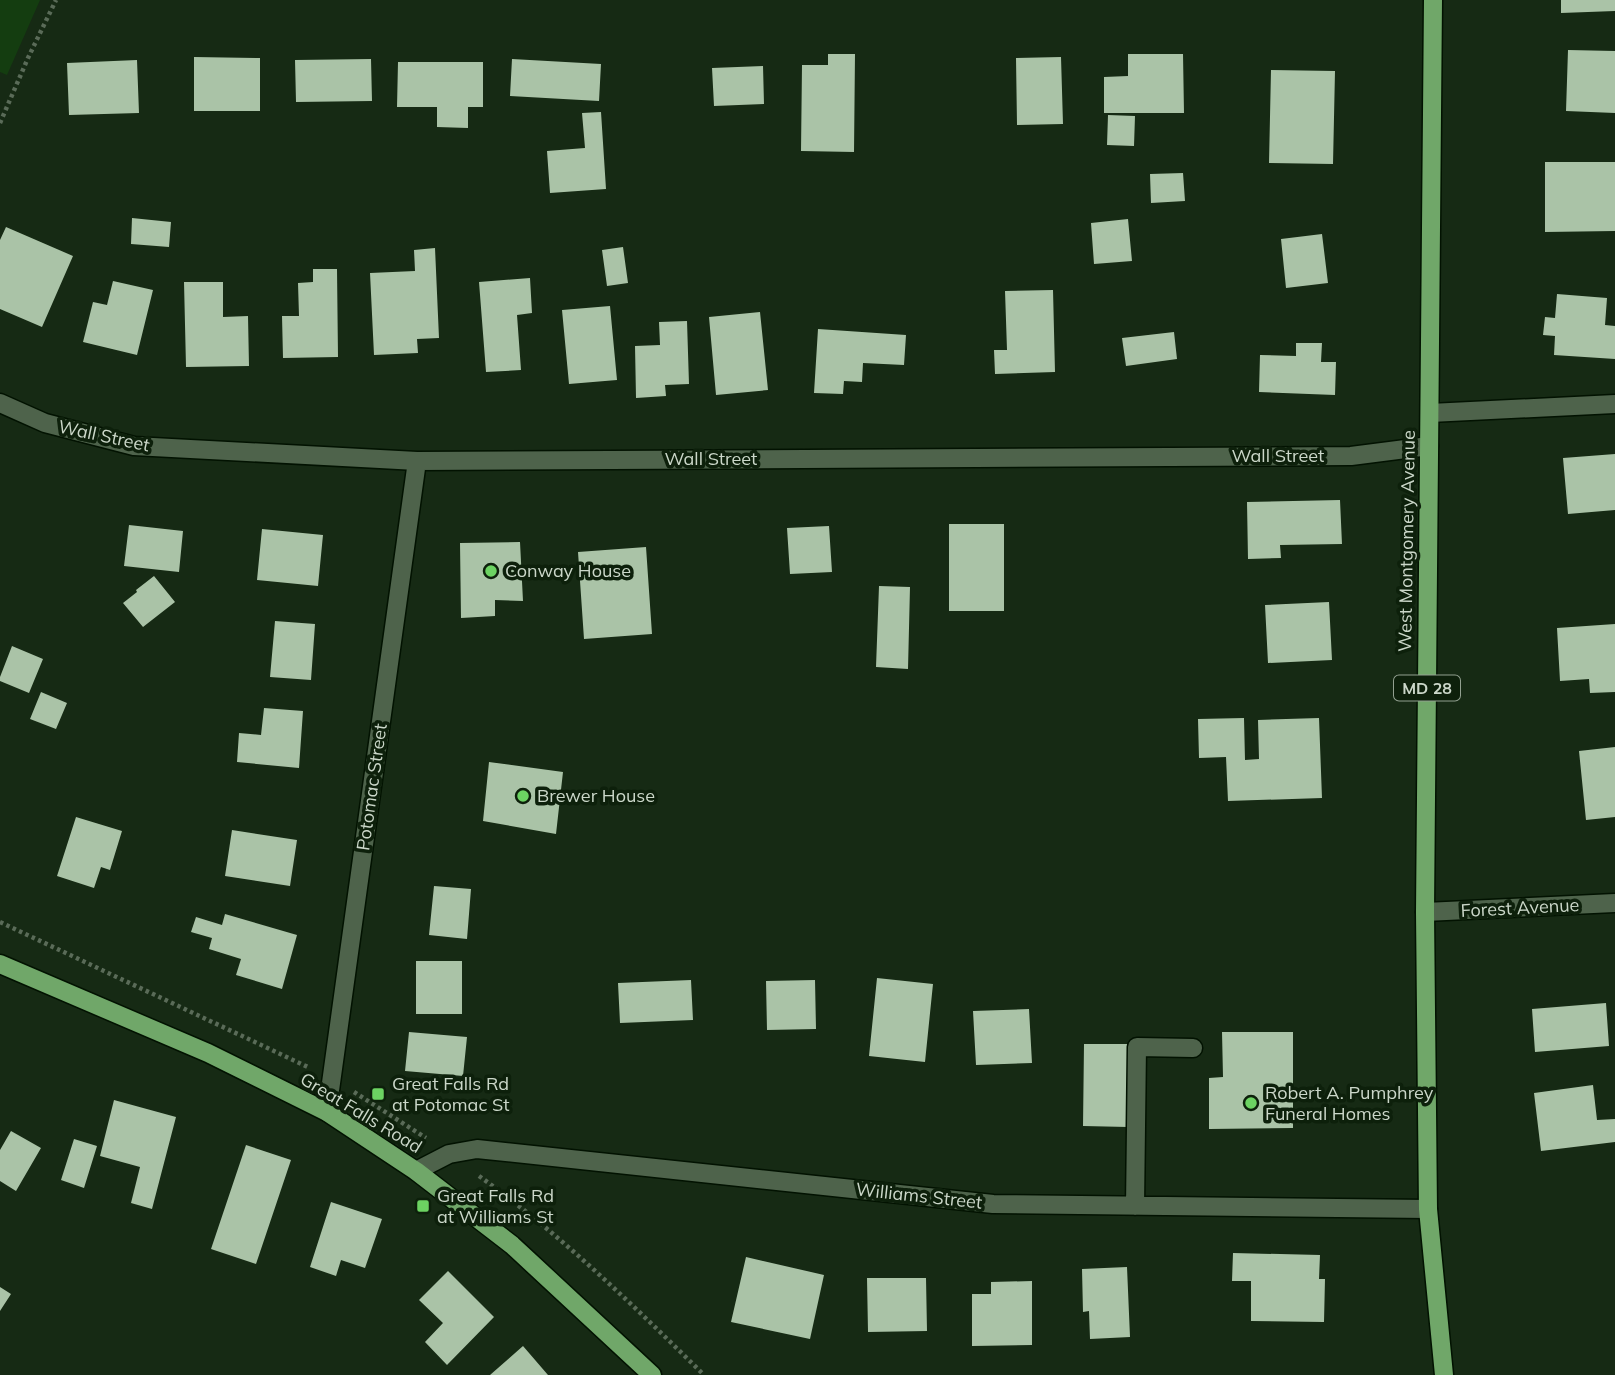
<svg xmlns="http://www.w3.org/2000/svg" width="1615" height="1375" viewBox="0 0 1615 1375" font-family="Mulish,sans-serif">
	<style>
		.green { fill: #143d10 }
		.building { fill: #aac3a7 }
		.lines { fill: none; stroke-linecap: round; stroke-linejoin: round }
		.minor-casing { stroke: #021201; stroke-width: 21 }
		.major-casing { stroke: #021201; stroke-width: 21 }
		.path { stroke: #5a6b58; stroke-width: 4.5; stroke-dasharray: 3.5 3.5; stroke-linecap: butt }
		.minor { stroke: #4e634b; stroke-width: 18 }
		.major { stroke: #70a769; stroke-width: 18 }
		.poi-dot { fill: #6cd362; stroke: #0d200b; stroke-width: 2.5 }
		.labels { text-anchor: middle; stroke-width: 7; stroke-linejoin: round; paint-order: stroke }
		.shield { fill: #0d200b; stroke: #92a090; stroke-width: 2 }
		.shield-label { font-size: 16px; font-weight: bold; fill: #cbd7c9 }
		.street-label { font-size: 18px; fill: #cbd7c9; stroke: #0d200b }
		.poi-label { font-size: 18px; fill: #cbd7c9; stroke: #0d200b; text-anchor: start }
	</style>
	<rect width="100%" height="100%" fill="#162a14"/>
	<!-- green -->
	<path class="green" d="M0,0H40L7,75L0,72Z"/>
	<!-- building -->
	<path class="building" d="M1561,0H1615V11L1561,13Z
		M1568,50L1615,51V113L1566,111Z
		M828,54H855L854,152L801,151L802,65H828Z
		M1128,54H1183L1184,113H1104V77L1128,76Z
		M194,57L260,58V111H194Z
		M1061,57L1063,124L1017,125L1016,58Z
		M371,59L372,101L296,102L295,60Z
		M512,59L601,64L599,101L510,96Z
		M137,60L139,113L69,115L67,63Z
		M398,62H483V107H468V128L437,127V107H397Z
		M763,66L764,104L714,106L712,68Z
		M1271,70L1335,71L1333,164L1269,163Z
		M601,112L606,189L550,193L547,151L585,148L582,113Z
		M1108,115L1135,116L1134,146L1107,145Z
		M1545,162H1615V231L1545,232Z
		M1183,173L1185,201L1151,203L1150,174Z
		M132,218L171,222L169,247L131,244Z
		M1128,219L1132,261L1094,264L1091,223Z
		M6,227L73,256L42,327L0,309V240Z
		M1322,234L1328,283L1286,288L1281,239Z
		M623,247L628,283L607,286L602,250Z
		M435,248L439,338L417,339L418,353L374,355L370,273L415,271L414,250Z
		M313,269H337L338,357L283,358L282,316H299L298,283L313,282Z
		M530,278L532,313L517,315L521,370L486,372L479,282Z
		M113,281L153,290L137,355L83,342L93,302L107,305Z
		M184,282H223V317L248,316L249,366L186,367Z
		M1053,290L1055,372L995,374L994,350H1007L1005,291Z
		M1557,294L1607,298L1605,325L1615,326V359L1554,355L1555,336L1543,335L1545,317L1555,318Z
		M610,306L617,380L569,384L562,310Z
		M760,312L768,390L716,395L709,317Z
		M687,321L689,384L665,385L666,396L636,398L635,346L660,345L659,322Z
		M818,329L906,335L904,365L863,363L862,382L844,381L843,394L814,393Z
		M1174,332L1177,359L1126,366L1122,338Z
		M1296,343H1322L1321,362H1336L1335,395L1259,392L1260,355L1296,356Z
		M1615,454V510L1568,514L1563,458Z
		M1340,500L1342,544L1280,545L1281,558L1248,559L1247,502Z
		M949,524H1004V611H949Z
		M129,525L183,531L179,572L124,566Z
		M829,526L832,572L790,574L787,528Z
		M262,529L323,535L318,586L257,580Z
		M520,542L523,601L495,600V616L461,618L460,543Z
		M646,547L652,634L584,639L578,552Z
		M154,576L175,602L143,627L123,603L137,592L136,590Z
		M879,586L910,587L908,669L876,667Z
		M1329,602L1332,660L1268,663L1265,605Z
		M275,621L315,624L311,680L270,677Z
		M1615,624V692L1590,693L1589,679L1560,681L1557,628Z
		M12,646L43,659L29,693L0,681V677Z
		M41,692L67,703L56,729L30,719Z
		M264,708L303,711L299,768L237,762L239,733L261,735Z
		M1244,718L1245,760L1259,759L1258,720L1319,718L1322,798L1228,801L1226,757L1199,758L1198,719Z
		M1615,747V817L1586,820L1579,751Z
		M489,762L563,772L556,834L483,821Z
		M76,817L122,831L110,870L101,867L94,888L57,876Z
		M232,830L297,840L290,886L225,876Z
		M434,886L471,889L467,939L429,935Z
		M225,914L297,935L282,989L236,975L241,959L209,949L212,938L191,932L196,917L222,925Z
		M416,961H462V1014H416Z
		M877,978L933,984L925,1062L869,1056Z
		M691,980L693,1020L620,1023L618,983Z
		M815,980L816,1029L767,1030L766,981Z
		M1606,1003L1609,1046L1535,1052L1532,1009Z
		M1029,1009L1032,1063L976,1065L973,1011Z
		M409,1032L467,1037L463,1076L405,1071Z
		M1222,1032H1293V1128L1209,1129V1078L1223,1077Z
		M1084,1044H1128V1127L1083,1126Z
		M1593,1085L1597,1120L1615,1119V1142L1541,1151L1534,1093Z
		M114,1100L176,1117L152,1209L131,1203L140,1167L100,1156Z
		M11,1131L41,1148L16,1191L0,1181V1150Z
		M74,1139L97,1146L84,1188L61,1180Z
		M246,1145L291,1160L256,1264L211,1249Z
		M331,1202L382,1219L365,1268L341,1260L336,1276L310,1267Z
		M1233,1253L1320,1255L1319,1279H1325L1324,1322L1251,1321V1281H1232Z
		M746,1257L824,1275L810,1339L731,1322Z
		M1127,1267L1130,1337L1090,1339L1089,1311L1083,1312L1082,1269Z
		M448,1271L494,1317L447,1365L425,1342L443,1323L419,1300Z
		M867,1278H926L927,1331L868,1332Z
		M1032,1281V1345L972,1346V1294H991V1282Z
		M0,1287L11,1294L0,1311Z
		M523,1346L548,1375H490Z"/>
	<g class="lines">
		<!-- minor casing -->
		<g class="minor-casing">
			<path id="minor" d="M0,403L45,423L134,446L417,461L1351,456L1429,446
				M1430,413L1615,404
				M1425,912L1615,903
				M327,1112L417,461
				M416,1171L449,1154L477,1149L993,1204L1428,1209
				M1135,1206L1137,1047L1193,1048"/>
		</g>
		<!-- major casing -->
		<g class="major-casing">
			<path id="major" d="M1433,0L1425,912L1428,1209L1444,1375
				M0,964L208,1053L327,1112L416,1171L512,1245L652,1375"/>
		</g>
		<!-- path -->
		<path class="path" d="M0,123L28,58L56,0
			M0,922L310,1068
			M354,1092L426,1138
			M479,1176C560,1234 633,1305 704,1375"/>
		<!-- minor -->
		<use href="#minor" class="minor"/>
		<!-- major -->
		<use href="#major" class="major"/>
	</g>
	<!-- markers -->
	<g class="poi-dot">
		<circle cx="491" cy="571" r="7"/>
		<circle cx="523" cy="796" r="7"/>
		<rect x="371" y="1087" width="14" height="14" rx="3.5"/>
		<circle cx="1251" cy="1103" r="7"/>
		<rect x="416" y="1199" width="14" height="14" rx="3.5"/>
	</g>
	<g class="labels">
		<!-- shield labels -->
		<rect class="shield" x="1394" y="675.5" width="66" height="25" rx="5"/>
		<g class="shield-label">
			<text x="1427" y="694">MD 28</text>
		</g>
		<!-- street labels -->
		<g class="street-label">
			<text transform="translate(104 436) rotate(12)" y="6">Wall Street</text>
			<text x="1278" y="462">Wall Street</text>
			<text x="711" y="465">Wall Street</text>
			<text transform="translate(1407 541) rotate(-89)" y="6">West Montgomery Avenue</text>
			<text transform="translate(372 787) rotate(-82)" y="6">Potomac Street</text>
			<text transform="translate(1520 908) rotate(-3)" y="6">Forest Avenue</text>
			<text transform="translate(361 1113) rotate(31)" y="6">Great Falls Road</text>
			<text transform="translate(919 1196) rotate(6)" y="6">Williams Street</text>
		</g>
		<!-- poi labels -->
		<g class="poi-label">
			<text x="505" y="577">Conway House</text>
			<text x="537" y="802">Brewer House</text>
			<text x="392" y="1090">Great Falls Rd<tspan x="392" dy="21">at Potomac St</tspan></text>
			<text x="1265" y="1099">Robert A. Pumphrey<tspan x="1265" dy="21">Funeral Homes</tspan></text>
			<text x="437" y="1202">Great Falls Rd<tspan x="437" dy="21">at Williams St</tspan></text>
		</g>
	</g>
</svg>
